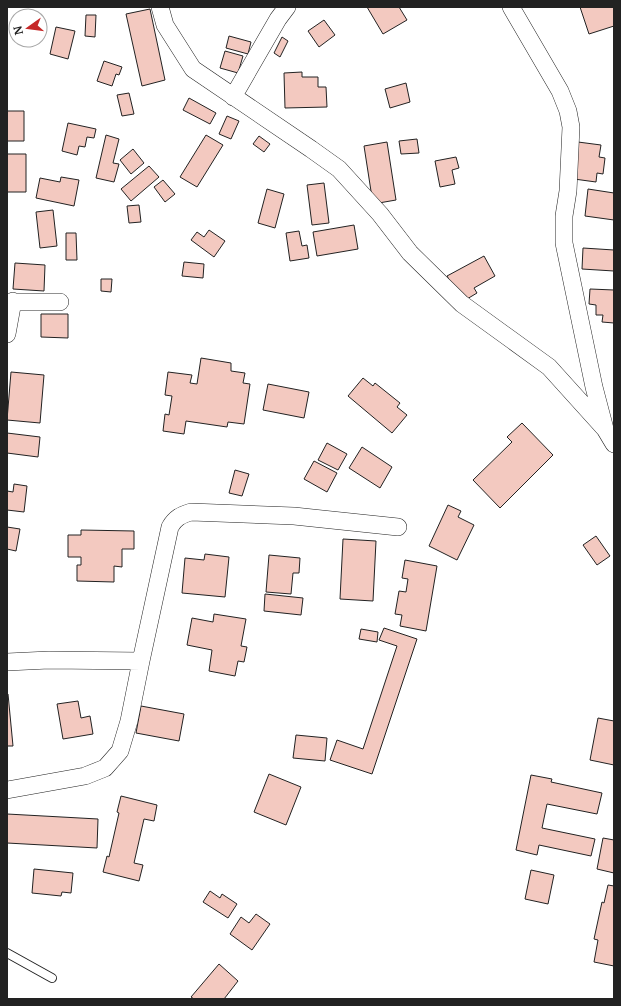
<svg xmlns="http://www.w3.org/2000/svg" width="621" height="1006" viewBox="0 0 621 1006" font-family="Merriweather,serif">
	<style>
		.building { fill: #f3c9c0; stroke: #222 }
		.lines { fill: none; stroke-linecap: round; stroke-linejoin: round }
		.lane-casing { stroke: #222; stroke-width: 10 }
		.street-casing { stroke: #222; stroke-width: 18 }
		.lane { stroke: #fff; stroke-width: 8 }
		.street { stroke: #fff; stroke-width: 17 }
	</style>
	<rect width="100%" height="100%" fill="#fff"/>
	<!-- building -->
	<path class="building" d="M367,7H399L407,20L383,34Z
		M580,7H614V26L589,34Z
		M150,9L165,80L142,86L126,14Z
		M86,15H96L95,37L85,36Z
		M324,20L335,35L319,47L308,31Z
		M56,27L75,31L68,59L50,54Z
		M229,36L251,42L248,54L226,48Z
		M282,37L288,41L280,57L274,53Z
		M225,51L243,56L238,73L220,68Z
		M104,61L122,67L119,75L116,74L112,86L97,81Z
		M302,72V77H318V87H326L327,107L285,108L284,73Z
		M406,83L410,102L390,108L385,89Z
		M129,93L134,114L122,116L117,95Z
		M189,98L216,113L210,124L183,110Z
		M7,111H24V141H7Z
		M227,116L239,121L231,139L219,134Z
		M68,123L96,129L94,138L87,137L85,147L79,146L77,155L62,151Z
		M106,135L119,139L113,163L119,164L114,182L96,178Z
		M206,135L223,145L197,187L180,177Z
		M259,136L270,144L264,152L253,144Z
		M417,139L419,153L401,154L399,141Z
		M387,142L396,200L373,204L364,146Z
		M578,142L601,145L599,157L605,158L603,174L597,173L596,182L574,179Z
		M133,149L144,163L131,174L120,160Z
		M7,154H26V192H7Z
		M456,157L459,168L452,170L455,184L440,187L435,161Z
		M149,166L159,177L131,201L121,189Z
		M61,177L79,180L74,206L36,198L40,178L60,182Z
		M163,180L175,194L165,202L154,187Z
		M324,183L329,223L312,225L307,185Z
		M267,189L284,194L275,228L258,223Z
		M588,189L614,193V220L585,216Z
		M139,205L141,222L129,223L127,206Z
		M53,210L57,246L40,248L36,212Z
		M354,225L358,249L317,256L313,232Z
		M209,230L225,241L214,257L191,240L197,232L204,237Z
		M299,231L302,246L307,245L309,258L290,261L286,233Z
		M66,233H76L77,260H66Z
		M583,248L614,250V271L582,269Z
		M484,256L495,276L474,288L477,293L462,302L447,276Z
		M184,262L204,264L203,278L182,276Z
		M15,263L45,265L44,291L13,289Z
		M101,279H112L111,292L101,291Z
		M590,289L614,290V323L602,322L603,315H596V305L589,304Z
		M41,314H68V338L41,337Z
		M201,358L231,363V371L245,373L243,383L250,384L244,424L228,422L227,427L186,421L184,434L163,431L165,414L169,415L172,396L165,395L168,372L192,375L190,383L197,384Z
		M11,372L44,375L40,423L7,420Z
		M363,378L373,386L375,383L400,403L397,407L407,415L392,433L348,396Z
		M268,384L309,392L304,418L263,410Z
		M522,423L553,455L500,508L473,480L512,442L507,437Z
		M7,433L40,437L38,457L7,453Z
		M327,443L347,454L338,470L318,460Z
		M362,447L392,467L380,488L349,468Z
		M314,461L337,473L327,492L304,479Z
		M235,470L249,474L242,496L229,493Z
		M14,484L27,486L24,512L7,510V491L13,492Z
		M448,505L461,511L458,517L474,525L457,560L429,546Z
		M7,527L20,529L16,551L7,549Z
		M81,530L134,531V549H122V567L114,566V582L77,581V565H81V557H68V535H81Z
		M596,536L610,556L597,565L583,545Z
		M343,539L376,541L373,601L340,599Z
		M205,554L229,557L225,597L182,593L185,558L204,560Z
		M269,555L300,558L299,573H293L291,594L266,592Z
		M405,560L437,566L426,631L400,626L402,615L395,614L399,591L406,592L408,579L402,578Z
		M265,594L303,598L301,615L264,611Z
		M214,614L246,619L241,646L247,647L244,662L238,661L235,676L209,671L212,650L187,645L192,618L213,622Z
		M384,628L417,639L372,774L330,760L337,740L363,749L397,646L379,640Z
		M361,629L378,632L377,642L359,639Z
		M7,694H8L13,746H7Z
		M78,701L81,718L90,716L93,734L63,739L57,704Z
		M141,706L184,714L179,741L136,733Z
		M598,718L614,721V765L590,760Z
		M296,735L327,738L325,761L293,758Z
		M269,774L301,787L286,825L254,812Z
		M531,775L552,779L551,782L602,793L597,814L547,804L542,828L595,839L591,856L539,845L537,855L516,850Z
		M121,796L157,805L154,821L144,819L134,863L143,865L139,881L103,872L107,856L109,857L119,813L117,812Z
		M7,814L98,819L97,848L7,843Z
		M603,838L614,840V873L597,869Z
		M34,869L73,873L71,893L62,892L61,896L32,893Z
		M531,870L554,875L548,904L525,899Z
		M608,885L614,886V966L594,962L598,940L594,939L602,902L604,903Z
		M210,891L220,898L222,894L237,904L228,918L203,902Z
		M256,914L270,924L252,950L230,934L241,917L249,923Z
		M219,964L238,981L224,999H194L191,997Z"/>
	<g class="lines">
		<!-- lane casing -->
		<g class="lane-casing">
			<path id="lane" d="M7,953L52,978"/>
		</g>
		<!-- street casing -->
		<g class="street-casing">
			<path id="street" d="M160,7L165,25L193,69L311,149L339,169L380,214L410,253L462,304L549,367L605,429
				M511,7L560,91L568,111L571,127L568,191L564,216V243L594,387L605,429L614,444
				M233,97L278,19L287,7
				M7,302H60
				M7,334L13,301
				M7,662L49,660L141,661
				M7,790L85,776L105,768L120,751L129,721L141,661L170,527C175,518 181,515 191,512L294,516L398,527"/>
		</g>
		<!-- lane -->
		<use href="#lane" class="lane"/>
		<!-- street -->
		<use href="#street" class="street"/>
	</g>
	<!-- border -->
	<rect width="621" height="1006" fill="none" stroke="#222222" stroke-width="16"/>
	<!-- north arrow -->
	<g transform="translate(28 28) rotate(256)"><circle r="19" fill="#ffffff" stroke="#a7a7a7"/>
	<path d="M0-3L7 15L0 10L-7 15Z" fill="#c62828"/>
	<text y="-6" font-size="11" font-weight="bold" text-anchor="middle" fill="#222222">N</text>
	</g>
</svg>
